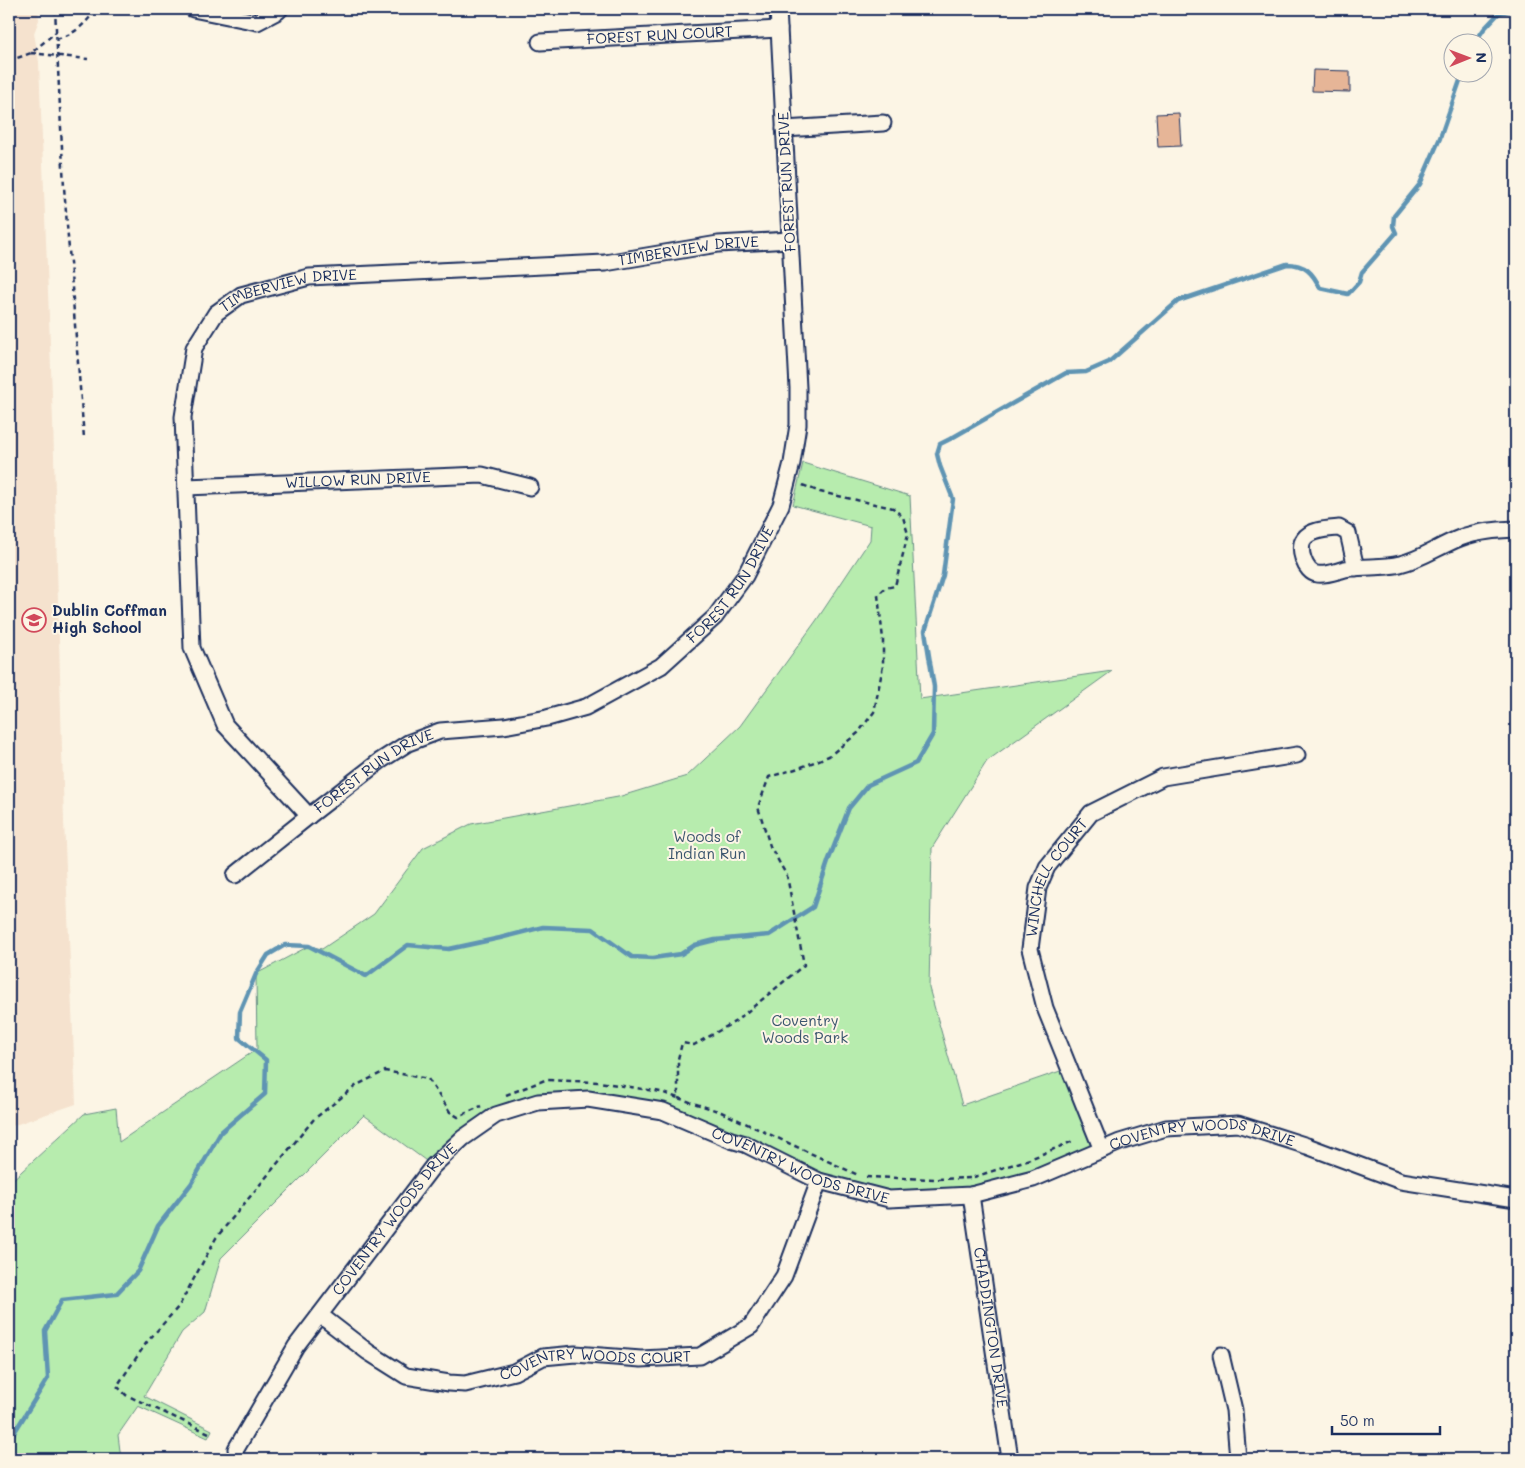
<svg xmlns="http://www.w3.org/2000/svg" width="1525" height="1468" viewBox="0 0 1525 1468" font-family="Mali,sans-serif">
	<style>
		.built { fill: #f5e2ce }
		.green { fill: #b7ecae; stroke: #698e86 }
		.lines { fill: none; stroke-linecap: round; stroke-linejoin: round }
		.stream { stroke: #5f94b3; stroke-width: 4.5 }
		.building { fill: #e6b597; stroke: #1b2f5e }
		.minor-casing { stroke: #1b2f5e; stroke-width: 19 }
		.path { stroke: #1b2f5e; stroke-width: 2.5; stroke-dasharray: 5 4; stroke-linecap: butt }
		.minor { stroke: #fcf5e5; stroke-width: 15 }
		.labels { text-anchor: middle; stroke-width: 4; stroke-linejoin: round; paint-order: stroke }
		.street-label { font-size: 15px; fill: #1b2f5e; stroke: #fcf5e5 }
		.poi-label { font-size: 15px; font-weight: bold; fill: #1b2f5e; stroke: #fcf5e5; text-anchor: start }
		.park-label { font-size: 15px; fill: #3a556e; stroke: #fcf5e5 }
	</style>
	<rect width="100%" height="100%" fill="#fcf5e5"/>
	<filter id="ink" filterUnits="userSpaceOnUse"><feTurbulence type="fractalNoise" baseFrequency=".02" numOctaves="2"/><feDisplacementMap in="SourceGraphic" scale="10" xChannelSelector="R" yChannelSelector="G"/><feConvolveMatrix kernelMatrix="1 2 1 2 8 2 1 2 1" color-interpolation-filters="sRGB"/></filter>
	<g filter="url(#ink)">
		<!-- built -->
		<path class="built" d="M9,9H38L39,20L34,33L39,62L53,420L64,821L76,1104L9,1127Z"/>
		<!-- green -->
		<path class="green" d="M803,463L910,496L920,699L1112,671L987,761L932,848L929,988L962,1105L1069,1068L1102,1150L971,1195L889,1199L819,1181L663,1111L588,1099L496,1115L433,1166L364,1115L221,1258L205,1312L182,1332L144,1396L212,1430L208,1438L138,1406L118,1435L121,1459H9V1183L84,1114L116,1108L119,1142L257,1049L256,974L309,946L322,949L374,914L423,848L471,824L618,797L687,776L740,726L816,621L870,540L871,526L793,505Z"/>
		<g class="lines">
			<!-- stream -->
			<path class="stream" d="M1475,42L1484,29L1499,13L1516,9
				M9,1441L48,1378L45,1331L62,1300L116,1294L138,1271L158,1226L191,1184L221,1132L265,1094L266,1060L239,1038L240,1012L256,974L268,955L285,945L309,946L366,976L408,945L449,949L500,938L543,927L593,929L632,957L653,958L681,954L695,945L715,940L769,935L813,907L829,859L849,808L868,785L916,763L933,734L934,687L925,631L943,575L953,499L940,466L937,454L940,444L950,439L1066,373L1086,372L1109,362L1178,301L1287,264C1305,264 1313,273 1320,288L1348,294L1359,282L1362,272L1396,233L1393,226L1394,216L1420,184L1440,138L1463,72"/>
		</g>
		<!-- building -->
		<path class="building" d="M1313,70L1350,71V92L1312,91Z
			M1179,113L1181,146L1158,147L1156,114Z"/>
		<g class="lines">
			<!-- minor casing -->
			<g class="minor-casing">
				<g id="minor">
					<path d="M193,9L257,22L278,11L280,9"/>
					<path id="s1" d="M540,42L779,29"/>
					<path d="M784,129L883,123"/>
					<path id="s2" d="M186,487L482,475L530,487"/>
					<path d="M1356,568L1348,533L1339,528C1329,529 1311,529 1304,539C1297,548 1305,573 1317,574C1328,576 1340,569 1351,568C1367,566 1385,568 1400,564C1422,559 1439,546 1460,538C1478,531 1497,530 1516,529"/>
					<path id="s3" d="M309,816L225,725L192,648L183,417L194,348L216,313L241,295L309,277L605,263L718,244L790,240"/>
					<path id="s4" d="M235,875L309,816L380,761L408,743L440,731L504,726L547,718L586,707L661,666L715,617L745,576L781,505L792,463L798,425V388L778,9"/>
					<path id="s5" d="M1102,1150L1045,1008L1030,949L1038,888L1047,867L1091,813L1163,777L1297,755"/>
					<path id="s6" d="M971,1195L1010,1459"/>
					<path id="s7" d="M320,1315L368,1352L406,1376L449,1383L465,1384L514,1372L543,1357L575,1354L641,1359L700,1356L751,1326L784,1276L819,1181"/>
					<path d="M1221,1355L1234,1410L1238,1459"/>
					<path id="s8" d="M236,1449L296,1346L433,1166L463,1138L496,1115L538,1102L588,1099L663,1111L731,1140L745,1144L819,1181L889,1199L971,1195L1033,1179L1120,1142L1166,1128L1238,1124L1307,1146L1401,1181L1516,1199"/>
				</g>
			</g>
			<!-- path -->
			<path class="path" d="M55,9L64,187L84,438
				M56,39C78,33 83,25 97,9
				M31,53L88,59
				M9,61L31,53L56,32
				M506,1095L545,1080L599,1082L661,1092L678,1098V1059L682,1043L694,1045L736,1021L804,965L787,876L770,846L758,807L769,777L799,768L829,756L858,733L874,712L883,666V639L878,595L885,588L895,586L908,534L903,517L893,508L820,492L800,484
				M678,1098L721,1112L858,1175
				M866,1177L934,1179L971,1178L1030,1159L1073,1141
				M209,1433L126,1395L117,1386L147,1342L179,1306L216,1238L314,1119L357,1085L385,1071L428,1079L450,1112L458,1117L481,1106"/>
			<!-- minor -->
			<use href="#minor" class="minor"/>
		</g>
	</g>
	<!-- icons -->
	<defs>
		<g id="school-ring" transform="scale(1.25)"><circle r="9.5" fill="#fcf5e5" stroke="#d1495b" stroke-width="1.5"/><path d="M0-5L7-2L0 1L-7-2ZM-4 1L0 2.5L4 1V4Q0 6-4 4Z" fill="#d1495b"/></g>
	</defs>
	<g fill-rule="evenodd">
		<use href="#school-ring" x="34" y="620"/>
	</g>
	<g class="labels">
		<!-- street labels -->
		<g class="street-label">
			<text dy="5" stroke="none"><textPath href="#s1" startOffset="120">FOREST RUN COURT</textPath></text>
			<text transform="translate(787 182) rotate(-93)" y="5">FOREST RUN DRIVE</text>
			<text dy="5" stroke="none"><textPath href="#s3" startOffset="1032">TIMBERVIEW DRIVE</textPath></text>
			<text dy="5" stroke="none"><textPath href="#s3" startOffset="628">TIMBERVIEW DRIVE</textPath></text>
			<text dy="5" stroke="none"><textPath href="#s2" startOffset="172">WILLOW RUN DRIVE</textPath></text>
			<text dy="5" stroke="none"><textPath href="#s4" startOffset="594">FOREST RUN DRIVE</textPath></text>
			<text dy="5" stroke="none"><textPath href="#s4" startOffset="174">FOREST RUN DRIVE</textPath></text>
			<text dy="5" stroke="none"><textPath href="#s5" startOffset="292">WINCHELL COURT</textPath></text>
			<text dy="5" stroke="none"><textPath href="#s8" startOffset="1165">COVENTRY WOODS DRIVE</textPath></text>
			<text dy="5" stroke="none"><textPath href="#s8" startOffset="745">COVENTRY WOODS DRIVE</textPath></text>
			<text dy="5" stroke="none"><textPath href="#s8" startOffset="280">COVENTRY WOODS DRIVE</textPath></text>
			<text dy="5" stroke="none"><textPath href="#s6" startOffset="134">CHADDINGTON DRIVE</textPath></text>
			<text dy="5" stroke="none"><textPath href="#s7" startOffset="299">COVENTRY WOODS COURT</textPath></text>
		</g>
		<!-- poi labels -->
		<g class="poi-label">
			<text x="52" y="616">Dublin Coffman<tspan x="52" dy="17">High School</tspan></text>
		</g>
		<!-- park labels -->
		<g class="park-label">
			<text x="707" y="842">Woods of<tspan x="707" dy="17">Indian Run</tspan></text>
			<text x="805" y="1026">Coventry<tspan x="805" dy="17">Woods Park</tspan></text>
		</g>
	</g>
	<!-- margin -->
	<rect width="1525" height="1468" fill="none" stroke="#fcf5e5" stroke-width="30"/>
	<rect x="15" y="15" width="1495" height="1438" fill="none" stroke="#1b2f5e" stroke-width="2" filter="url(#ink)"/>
	<!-- north arrow -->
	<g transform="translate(1468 58) rotate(89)"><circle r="24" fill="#fcf5e5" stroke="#a2a6af"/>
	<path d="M0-4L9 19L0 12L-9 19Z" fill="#d1495b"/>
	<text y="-8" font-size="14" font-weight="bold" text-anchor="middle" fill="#1b2f5e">N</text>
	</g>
	<!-- scale -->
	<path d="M1332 1426v8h108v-8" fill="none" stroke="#1b2f5e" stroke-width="2.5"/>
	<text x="1340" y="1426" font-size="15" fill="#1b2f5e" stroke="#fcf5e5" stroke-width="4" paint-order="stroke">50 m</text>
</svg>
